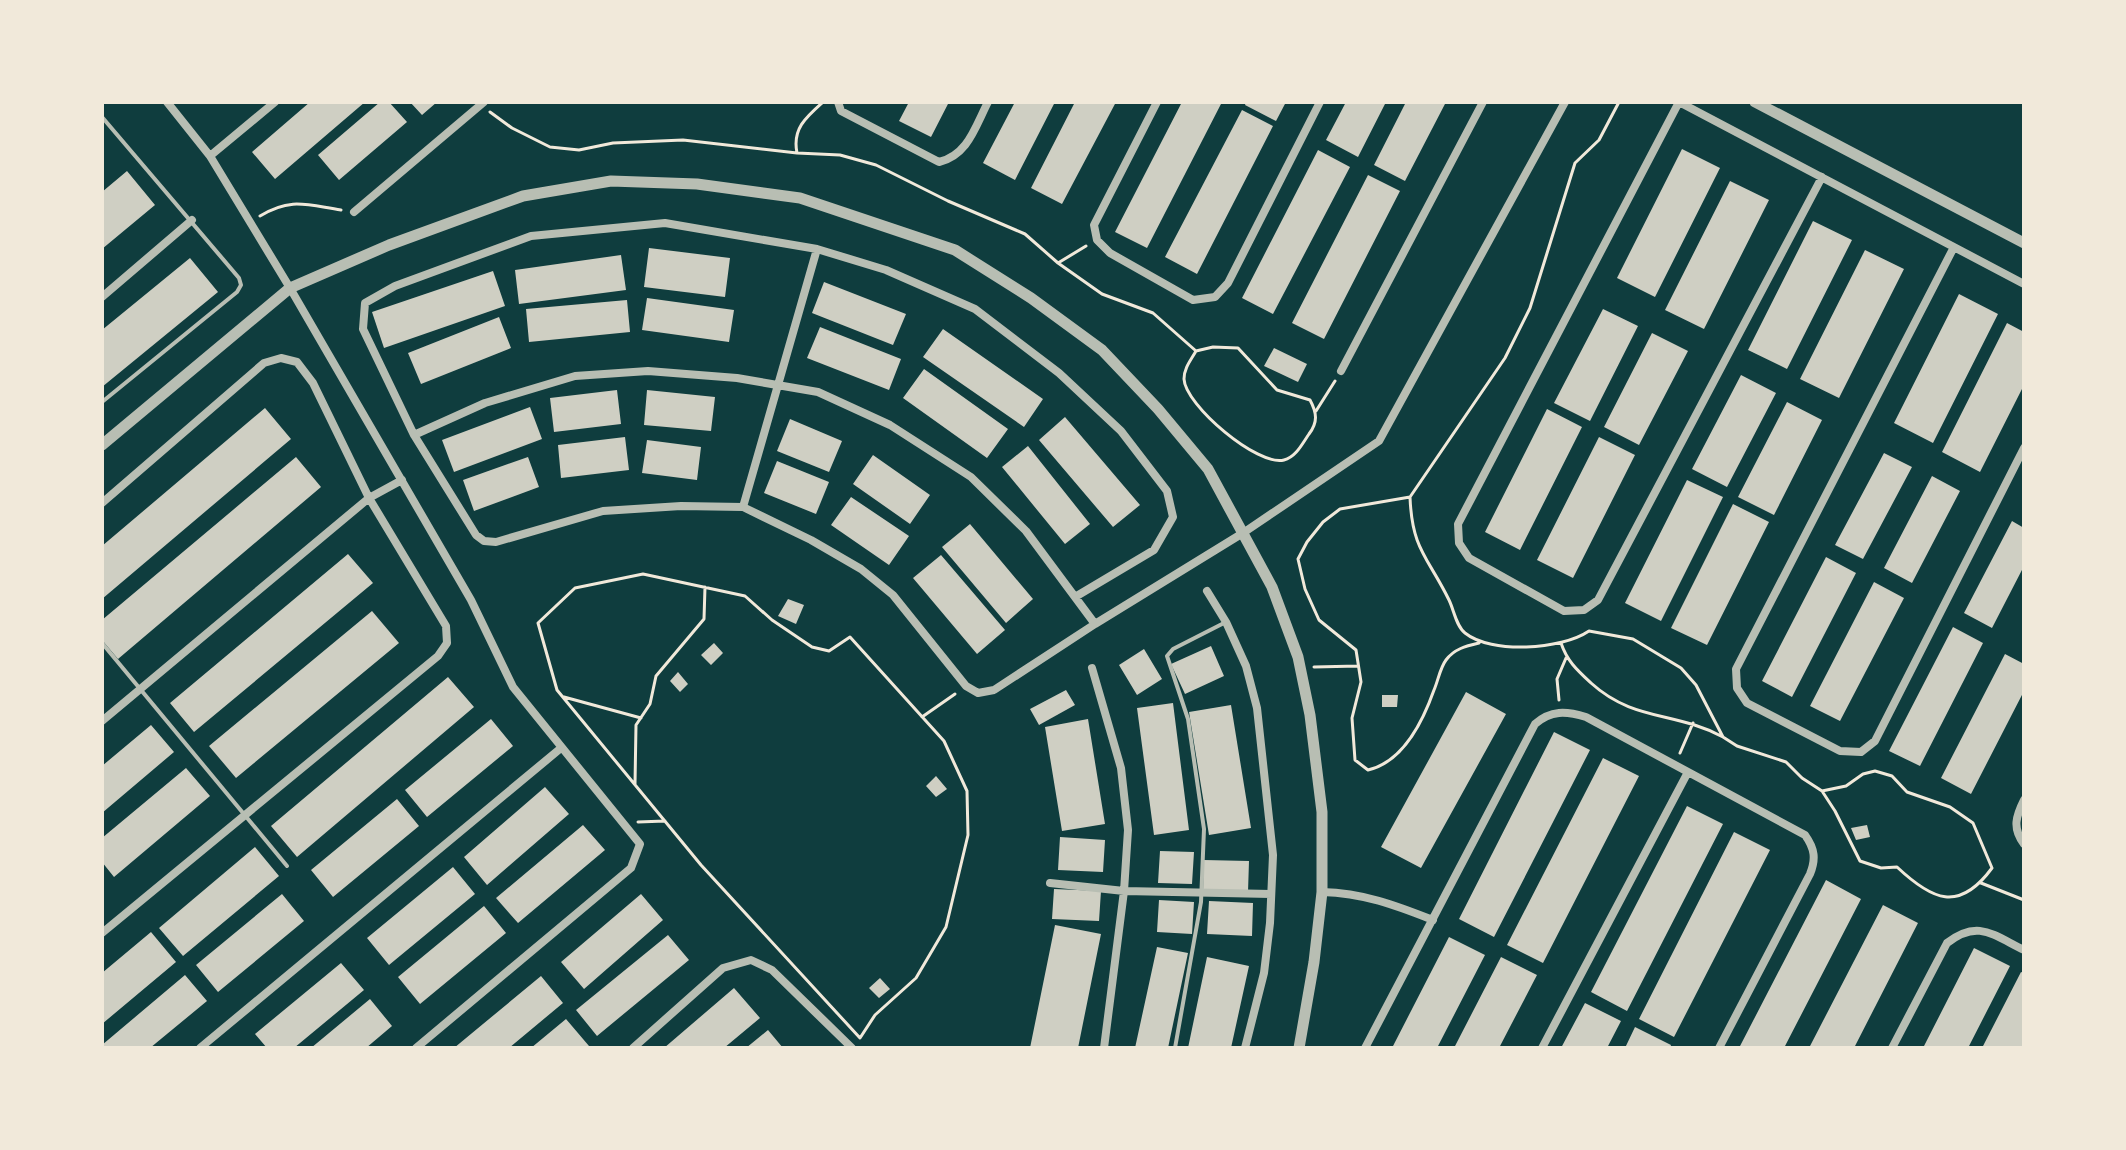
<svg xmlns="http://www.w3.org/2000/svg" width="2126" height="1150" viewBox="0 0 2126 1150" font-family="'Nunito Sans',sans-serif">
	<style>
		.building { fill: #cfcfc3 }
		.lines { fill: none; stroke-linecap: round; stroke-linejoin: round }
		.path { stroke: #f1e9da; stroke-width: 3 }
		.service { stroke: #b8beb3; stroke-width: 4 }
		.minor { stroke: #b8beb3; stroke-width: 8 }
		.tertiary { stroke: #b8beb3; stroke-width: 11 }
	</style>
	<rect width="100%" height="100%" fill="#0f3d3e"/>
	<!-- building -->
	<path class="building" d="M310,102H365L275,179L252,152Z
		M380,102H389L407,122L339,180L318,155Z
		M410,102H437L422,115Z
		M909,102H949L931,137L899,121Z
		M1015,102H1055L1015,180L983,163Z
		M1075,102H1116L1062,204L1031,188Z
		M1182,102H1222L1147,248L1115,232Z
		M1246,102H1286L1276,121L1245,105Z
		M1346,102H1386L1358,157L1326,140Z
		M1406,102H1446L1405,181L1374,165Z
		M1242,110L1273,126L1197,274L1165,257Z
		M1682,149L1720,168L1655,297L1617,278Z
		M1318,150L1350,167L1273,314L1242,298Z
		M127,171L155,205L102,249V192Z
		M1368,175L1400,191L1324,339L1292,323Z
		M1730,181L1769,200L1704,329L1665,310Z
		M1813,221L1852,240L1787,369L1748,350Z
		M649,248L730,258L725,297L644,287Z
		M1865,250L1904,269L1839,398L1800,379Z
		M621,255L626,290L519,304L515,270Z
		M190,258L218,292L102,387V330Z
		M493,271L505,306L384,348L372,312Z
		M824,282L906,314L893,345L812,313Z
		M1959,294L1998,314L1933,443L1894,423Z
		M647,298L734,310L729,342L642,330Z
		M627,300L630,332L529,342L526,309Z
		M1603,309L1638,326L1590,421L1554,403Z
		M499,317L511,348L421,384L408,353Z
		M2007,323L2024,332V385L1980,472L1942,452Z
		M820,327L901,359L889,390L807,358Z
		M943,329L1043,399L1024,427L923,357Z
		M1652,333L1688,351L1639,445L1604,427Z
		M1274,348L1307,364L1298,382L1264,366Z
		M924,369L1008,429L987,458L903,398Z
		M1741,375L1776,393L1727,487L1692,469Z
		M617,390L621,424L554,432L550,398Z
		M647,390L715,397L711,431L644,425Z
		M1787,402L1822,420L1774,515L1738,497Z
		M530,407L542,439L454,472L442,440Z
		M265,408L291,439L102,599V546Z
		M1547,409L1582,427L1520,550L1485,532Z
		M1065,417L1140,505L1113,527L1039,440Z
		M790,419L842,441L829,472L777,451Z
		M625,437L629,470L561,478L558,445Z
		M1599,437L1635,455L1573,578L1537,560Z
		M647,440L701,447L697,480L642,473Z
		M1028,446L1090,524L1065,544L1002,467Z
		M1884,453L1912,467L1863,559L1835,545Z
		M873,455L930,495L910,524L853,484Z
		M296,457L321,487L118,659L102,640V620Z
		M528,457L539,487L474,511L463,480Z
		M777,461L829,482L816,514L764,493Z
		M1932,476L1960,491L1912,583L1884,568Z
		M1687,480L1723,497L1661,621L1625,603Z
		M851,497L909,536L889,565L831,525Z
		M1733,504L1769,522L1707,645L1671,628Z
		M2012,521L2024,528V566L1992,628L1964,613Z
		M970,524L1033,599L1006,623L942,547Z
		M348,554L373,583L194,732L170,703Z
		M941,555L1005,630L977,654L913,578Z
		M1826,557L1856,573L1792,697L1762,681Z
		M1874,582L1904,598L1840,721L1810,706Z
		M788,599L804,605L796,624L778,616Z
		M372,611L399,643L236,778L209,746Z
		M1953,627L1983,643L1920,766L1889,751Z
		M714,643L723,653L711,665L701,655Z
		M1211,646L1224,676L1185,694L1171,664Z
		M1144,649L1162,679L1137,695L1119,665Z
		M2005,654L2024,664V691L1971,794L1941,778Z
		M678,672L688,684L680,692L670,681Z
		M448,677L474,707L297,857L271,826Z
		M1066,690L1075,705L1039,725L1030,709Z
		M1466,692L1506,714L1421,868L1381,847Z
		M1382,695H1398L1397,707H1382Z
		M1173,703L1189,830L1154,835L1137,708Z
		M1231,705L1251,828L1209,835L1189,712Z
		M491,719L513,746L427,817L405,790Z
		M1088,719L1105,824L1062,831L1045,727Z
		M151,725L174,752L102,813V766Z
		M1554,732L1590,750L1494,937L1459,919Z
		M1603,758L1639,776L1543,963L1507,945Z
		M186,768L210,796L114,877L102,862V838Z
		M936,776L947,789L936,797L926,786Z
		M545,787L569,814L487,885L464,857Z
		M397,799L419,826L333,897L311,870Z
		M1687,806L1723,824L1627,1011L1591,992Z
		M583,825L605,850L518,923L496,898Z
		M1867,825L1870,837L1856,840L1851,828Z
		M1734,832L1770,850L1674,1037L1639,1019Z
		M1060,837L1105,840L1103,872L1058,870Z
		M255,847L279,876L183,956L159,928Z
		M1160,851L1194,852L1192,884L1158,883Z
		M1204,860L1249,861L1248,892L1203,891Z
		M453,867L475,894L389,965L367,938Z
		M1826,880L1861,899L1784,1048H1739Z
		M1054,889L1101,891L1099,921L1052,919Z
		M282,894L304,921L218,992L196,965Z
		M641,894L663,920L584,989L561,962Z
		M1159,900L1194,902L1192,934L1157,932Z
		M1209,901L1253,903L1252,936L1207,934Z
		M1883,905L1918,923L1854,1048H1809Z
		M484,906L506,933L420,1004L398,977Z
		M1055,925L1101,934L1078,1048H1030Z
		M151,932L176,962L102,1024V973Z
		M668,935L689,960L597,1036L576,1010Z
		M1449,937L1485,955L1437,1048H1392Z
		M1157,947L1188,953L1168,1048H1135Z
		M1974,948L2010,966L1968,1048H1923Z
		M1207,957L1249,966L1231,1048H1188Z
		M1501,957L1537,975L1499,1048H1454Z
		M341,963L364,990L294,1048H267L255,1034Z
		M2021,972L2024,973V1048H1982Z
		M185,975L207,1001L150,1048H102V1045Z
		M541,976L563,1003L509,1048H454Z
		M880,978L890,989L879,998L869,988Z
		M734,988L760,1018L724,1048H664Z
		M370,999L392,1026L366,1048H311Z
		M1585,1003L1621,1021L1607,1048H1561Z
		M566,1019L589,1046L586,1048H531Z
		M1635,1027L1671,1045L1670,1048H1625Z
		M768,1030L783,1048H746Z"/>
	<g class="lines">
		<!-- path -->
		<path class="path" d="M1619,102L1599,140L1575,163L1530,308L1505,358L1410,497C1412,550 1428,557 1449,600C1454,610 1456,626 1465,633C1491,654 1561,650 1589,631L1633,639L1681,668L1696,685L1723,737L1737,746L1786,762L1802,778L1822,791L1835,811L1860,861L1881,868L1897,867C1932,900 1959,913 1992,868L1973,823L1950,807L1907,792L1892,776L1875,771L1863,774L1846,786L1822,791
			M490,112L512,128L550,147L579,150L613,143L683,140L797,153L840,155L876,165L948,201L1025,234L1058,263L1102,294L1153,313L1196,351
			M797,153C792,129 806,117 823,102
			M260,216C291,197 307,205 341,210
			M1058,263L1086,246
			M1213,347L1238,348L1277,390L1310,400C1317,413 1318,422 1309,434C1302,444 1296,457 1284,460C1258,467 1185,405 1184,379C1184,368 1191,360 1196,351Z
			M1316,411L1335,381
			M1410,497L1340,509L1323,522L1307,542L1298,559L1305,589L1319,620L1356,650L1361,682L1352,718L1355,760L1368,770C1403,762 1423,721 1434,690C1438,681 1440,668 1446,660C1454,649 1466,646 1479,643
			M643,574L745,596L772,620L812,647L829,651L850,637L944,741L967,791L968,835L946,927L916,978L875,1015L860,1038L701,865L557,690L538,623L575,588Z
			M1561,643C1567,661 1577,670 1591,683C1634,722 1675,711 1723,737
			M1314,667L1358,666
			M564,697L641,718
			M1559,700L1557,679L1566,658
			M922,717L955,694
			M1680,753L1693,723
			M635,784L636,725L650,704L656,676L704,619L705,587
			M638,822L665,821
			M1981,883L2024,900"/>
		<!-- service -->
		<path class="service" d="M102,117L239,278L241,285L237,292L102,402
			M102,643L287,866
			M1175,1048L1201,902L1204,829L1188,719L1167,656L1173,649L1224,623"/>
		<!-- minor -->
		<path class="minor" d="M167,102L210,156L290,288L471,600L513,687L640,844L631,868L416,1048
			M838,102L841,111L939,162C968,155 975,127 988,102
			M1157,102L1094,225L1097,240L1110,253L1193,300L1215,297L1228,283L1320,102
			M210,156L275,102
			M1822,177L1598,600L1584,610L1564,611L1469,558L1459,543L1458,524L1679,102L2024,284
			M354,212L484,102
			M1954,247L1736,669L1737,688L1747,703L1840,751L1861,752L1875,741L2024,448
			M102,297L192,220
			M1341,371L1483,102
			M414,435L485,403L575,376L648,371L737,378L818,392L890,425L971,477L1026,531L1095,624
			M102,503L264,363L281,358L297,362L313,383L369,498L446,626L447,643L438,656L102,933
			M743,507L817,249
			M1207,591L1226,622L1246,666L1257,708L1273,855L1270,923L1264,973L1245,1048
			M1075,597L1154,550L1173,517L1167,491L1121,431L1059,373L975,309L886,270L817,249L665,223L531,236L395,286L365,303L363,329L414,435L476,535L484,541L496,542L603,511L681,506L743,507L811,540L861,569L893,595L966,686L978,693L994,690L1095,624L1243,533L1379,441L1565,102
			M1092,668L1121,768L1128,830L1124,891L1104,1048
			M102,721L369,498L402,480
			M2024,800C2016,816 2012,828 2024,844
			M1050,883L1124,891L1271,894
			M1322,892C1363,893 1395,905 1433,920
			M200,1048L561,748
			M633,1048L723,968L751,960L772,970L852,1048
			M1365,1048L1535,724C1551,710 1566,711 1586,717L1805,835C1815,849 1816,859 1810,874L1719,1048
			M1542,1048L1688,772
			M1892,1048L1947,943C1978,919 1993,935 2024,950"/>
		<!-- tertiary -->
		<path class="tertiary" d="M1755,102L2024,243
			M102,445L290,288L389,245L523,196L611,181L697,184L800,198L955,250L1031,298L1102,350L1158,409L1208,469L1272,587L1298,657L1310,715L1322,812V892L1314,962L1299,1048"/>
	</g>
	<!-- border -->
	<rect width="2126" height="1150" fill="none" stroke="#f1e9da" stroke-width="208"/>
</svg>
